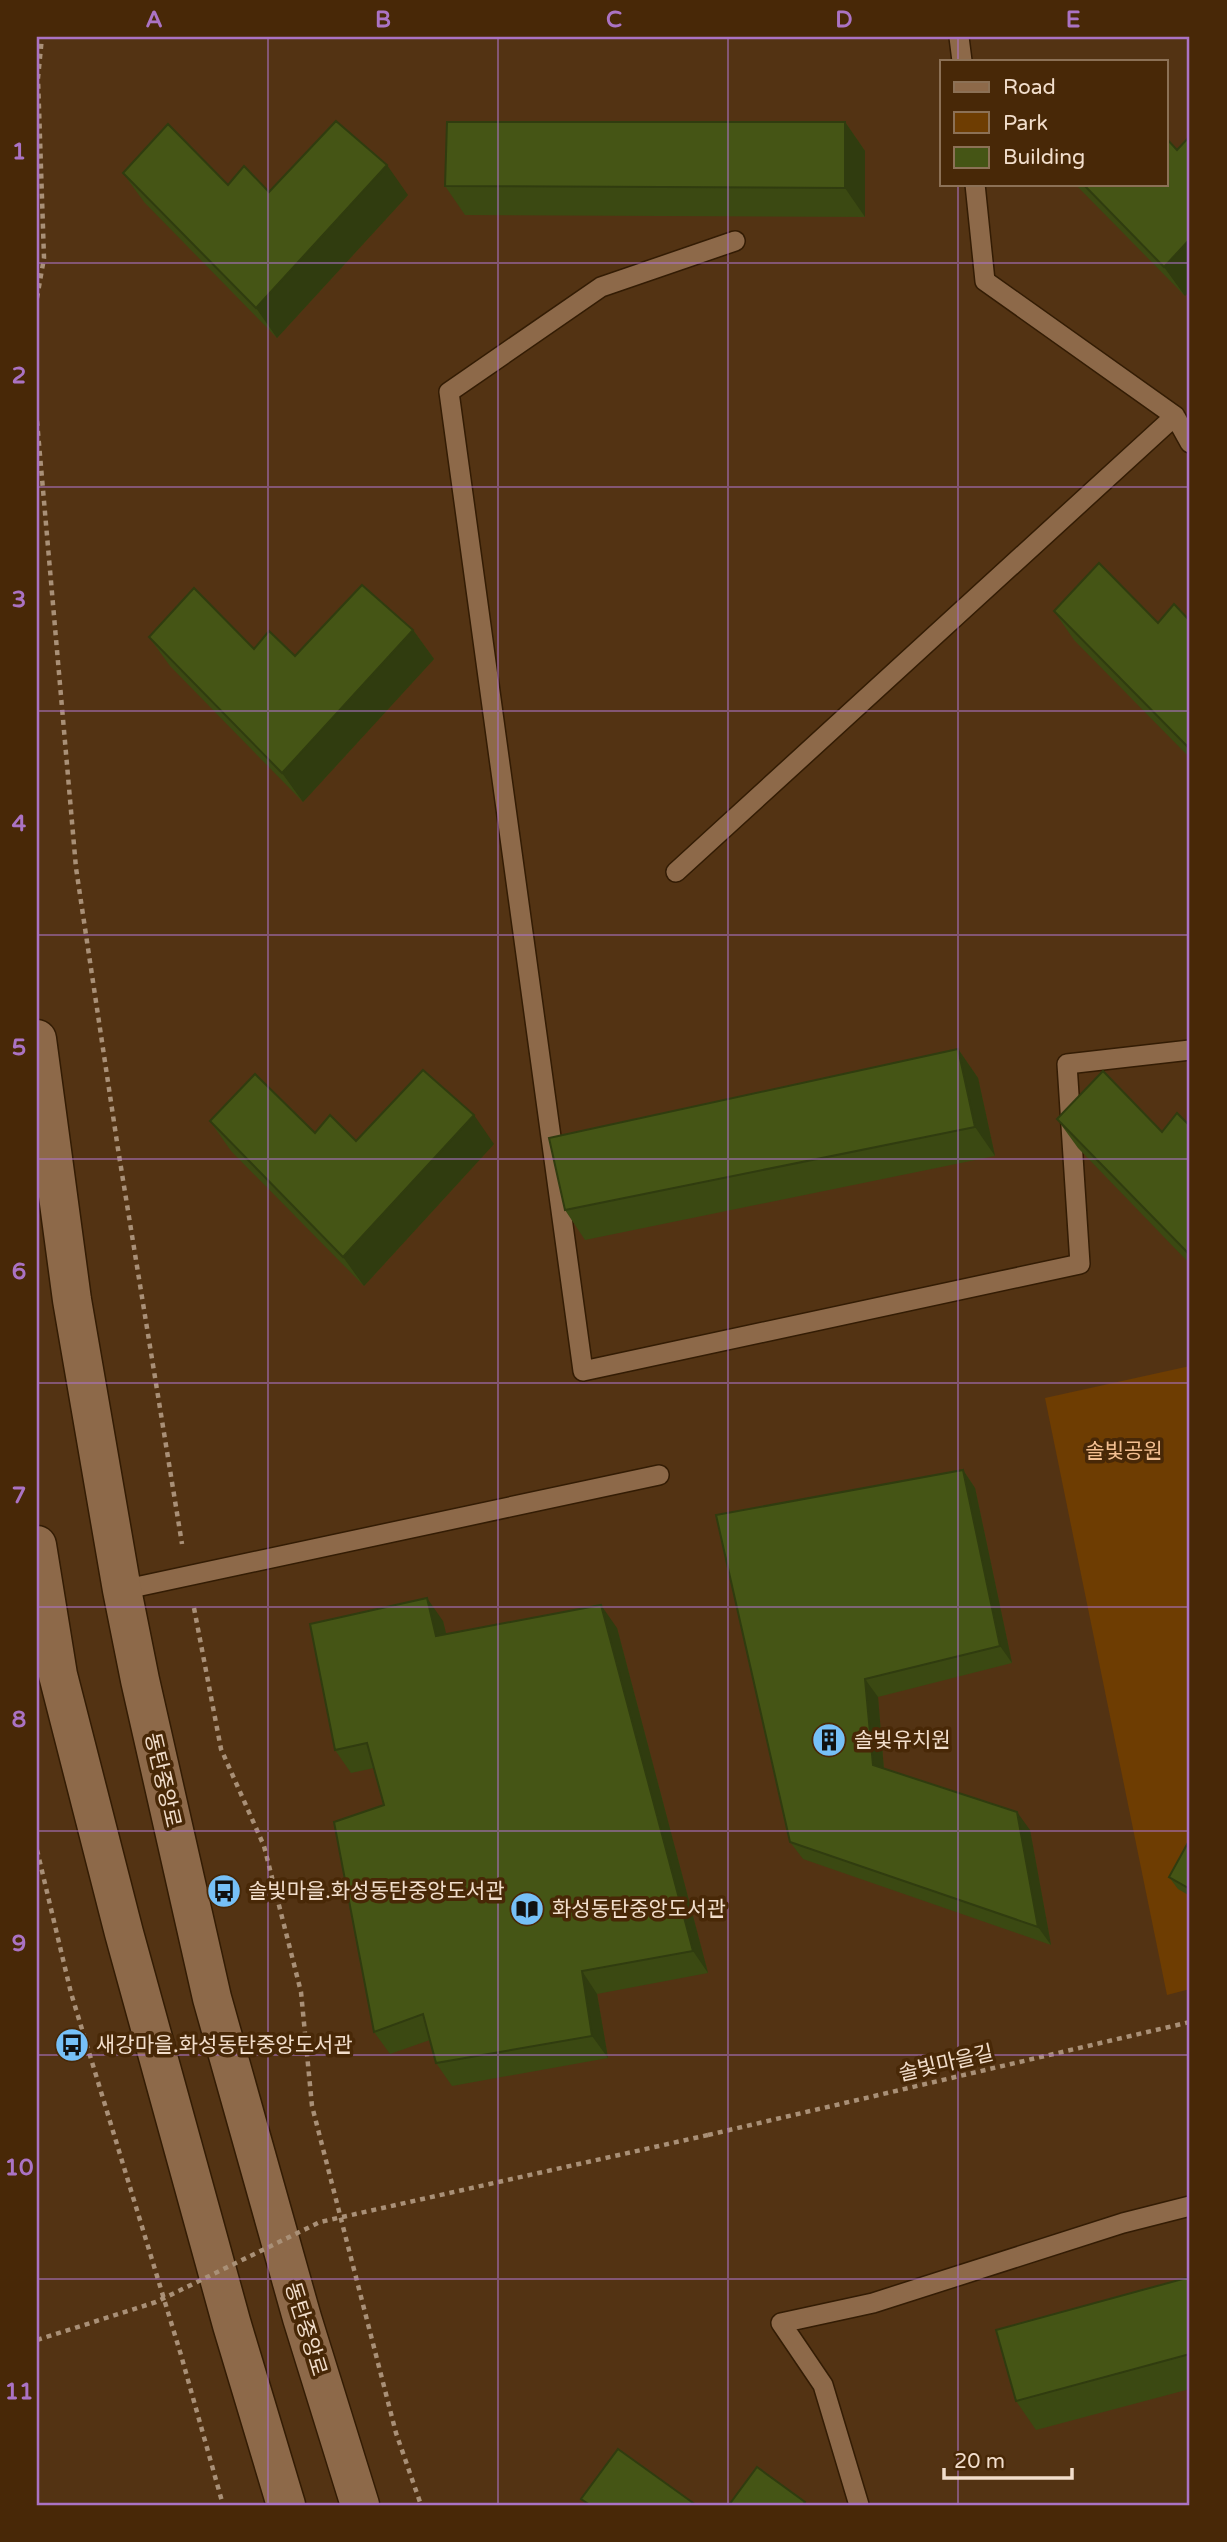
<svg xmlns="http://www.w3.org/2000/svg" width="1227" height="2542" viewBox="0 0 1227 2542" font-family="'Varela Round','Noto Sans KR',sans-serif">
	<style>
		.park { fill: #6e3d02 }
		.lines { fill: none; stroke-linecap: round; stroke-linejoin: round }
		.service-casing { stroke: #331c04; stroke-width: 22 }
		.tertiary-casing { stroke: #331c04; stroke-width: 41 }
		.path { stroke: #a99077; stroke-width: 4.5; stroke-dasharray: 5 5; stroke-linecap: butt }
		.service { stroke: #8d6949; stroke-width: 19 }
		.tertiary { stroke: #8d6949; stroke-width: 38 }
		.path-bridge { stroke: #a99077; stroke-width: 4.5; stroke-dasharray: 5 5; stroke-linecap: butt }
		.wall { fill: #3b4912 }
		.shaded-wall { fill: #303c0f }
		.building { fill: #455515; stroke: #303c0f; stroke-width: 2 }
		.grid { fill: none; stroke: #ab73c4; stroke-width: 2; stroke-opacity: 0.55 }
		.labels { text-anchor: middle; stroke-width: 7; stroke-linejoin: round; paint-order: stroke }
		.park-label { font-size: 21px; fill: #f3bf91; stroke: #482807 }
		.poi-label { font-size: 21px; fill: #f2decc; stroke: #482807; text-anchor: start }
		.street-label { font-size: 21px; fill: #f2decc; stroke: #482807 }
		.neatline { fill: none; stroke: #ab73c4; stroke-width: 2.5 }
		.grid-label { font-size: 23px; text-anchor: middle; font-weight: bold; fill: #ab73c4 }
	</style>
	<rect width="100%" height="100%" fill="#533313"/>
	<!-- park -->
	<path class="park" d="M1190,1366V1989L1167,1995L1045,1398Z"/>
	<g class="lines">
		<!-- service casing -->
		<g class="service-casing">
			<path id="service" d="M959,37L962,61
				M975,184L985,281L1175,416L1190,443
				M735,241L601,287L449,392L583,1371L1080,1264L1067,1064L1190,1050
				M676,872L1175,416
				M122,1590L659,1475
				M859,2505L823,2385L781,2323L873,2303L1123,2223L1190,2206"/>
		</g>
		<!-- tertiary casing -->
		<g class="tertiary-casing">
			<path id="tertiary" d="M37,1039L72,1300L122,1590L140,1680L212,1998L302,2318L360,2505
				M37,1545L58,1675L124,1933L232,2325L286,2505"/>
		</g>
		<!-- path -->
		<path class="path" d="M37,298L44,258L38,78L42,37
			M37,421L76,868L118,1149L182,1544
			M194,1608L221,1749L264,1846L301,1992L312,2106L396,2433L421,2505
			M37,1850L71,1993L181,2355L223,2505
			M708,2135L1190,2022"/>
		<!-- service -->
		<use href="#service" class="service"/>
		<!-- tertiary -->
		<use href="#tertiary" class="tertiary"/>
		<!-- path-bridge -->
		<path class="path-bridge" d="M37,2340L156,2302L320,2222L708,2135"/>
	</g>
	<!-- wall -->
	<path class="wall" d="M845,122L865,151V217L465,215L445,186Z
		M1177,150L1185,296L1075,184H1166Z
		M123,173L228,185L269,192L408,195L277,338L144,202Z
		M1054,611L1158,623L1190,621V758L1074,640Z
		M413,630L434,659L303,802L170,666L149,637L254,649L295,656Z
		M958,1049L978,1078L995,1156L585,1240L565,1210Z
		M1057,1119L1162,1132L1190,1126V1264L1078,1148Z
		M210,1121L315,1133L356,1141L494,1144L364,1286L231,1151Z
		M963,1470L975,1488L1012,1663L878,1697L884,1769L1030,1830L1051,1945L803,1859L790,1842Z
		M443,1621L446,1634L617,1628L708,1973L597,1994L608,2058L452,2086L436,2063L430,2040L390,2054L374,2032L384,1805L374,1768L351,1773L335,1750Z
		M1190,1839V1896L1178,1889L1169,1877Z
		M1190,2277V2389L1036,2430L1016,2401Z"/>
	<!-- shaded-wall -->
	<path class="shaded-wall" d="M845,122L865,151V217L845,188Z
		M387,165L408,195L277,338L256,308Z
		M1190,239V291L1185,296L1164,267Z
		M413,630L434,659L303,802L282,773Z
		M958,1049L978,1078L995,1156L975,1127Z
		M474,1115L494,1144L364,1286L343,1257Z
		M963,1470L975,1488L1012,1663L1000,1646Z
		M427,1598L443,1621L452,1658L436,1636Z
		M601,1605L617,1628L708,1973L693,1951Z
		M865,1679L878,1697L885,1783L873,1765Z
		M1017,1812L1030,1830L1051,1945L1038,1927Z
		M582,1971L597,1994L608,2058L592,2036Z"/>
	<!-- building -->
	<path class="building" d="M336,121L387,165L256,308L123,173L168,124L228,185L244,166L269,192Z
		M447,122H845V188L445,186Z
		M1190,136V239L1164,267L1083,184H1166V138L1177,150Z
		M1099,563L1158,623L1174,604L1190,621V743L1187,746L1054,611Z
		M362,585L413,630L282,773L149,637L194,588L254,649L269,631L295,656Z
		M958,1049L975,1127L565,1210L549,1138Z
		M423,1070L474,1115L343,1257L210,1121L255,1074L315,1133L330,1115L356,1141Z
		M1103,1071L1162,1132L1177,1113L1190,1126V1255L1057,1119Z
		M963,1470L1000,1646L865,1679L873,1765L1017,1812L1038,1927L790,1842L716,1515Z
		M427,1598L436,1636L601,1605L693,1951L582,1971L592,2036L436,2063L423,2014L374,2032L334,1822L384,1805L367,1743L335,1750L310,1624Z
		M1190,1839V1889L1169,1877Z
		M1190,2277V2354L1016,2401L996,2330Z
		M618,2449L696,2505H590L581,2499Z
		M757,2467L805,2502L803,2505H729Z"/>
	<!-- grid -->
	<path class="grid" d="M268,37V2505M498,37V2505M728,37V2505M958,37V61M958,184V2505M37,263H1190M37,487H1190M37,711H1190M37,935H1190M37,1159H1190M37,1383H1190M37,1607H1190M37,1831H1190M37,2055H1190M37,2279H1190"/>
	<!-- icons -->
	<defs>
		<g id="building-disc" transform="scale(1.75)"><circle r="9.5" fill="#76c0f7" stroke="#482807"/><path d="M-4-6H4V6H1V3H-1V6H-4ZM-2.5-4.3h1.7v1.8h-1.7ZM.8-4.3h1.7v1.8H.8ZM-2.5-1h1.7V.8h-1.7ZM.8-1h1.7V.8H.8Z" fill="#111"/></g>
		<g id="bus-disc" transform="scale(1.75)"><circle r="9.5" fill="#76c0f7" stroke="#482807"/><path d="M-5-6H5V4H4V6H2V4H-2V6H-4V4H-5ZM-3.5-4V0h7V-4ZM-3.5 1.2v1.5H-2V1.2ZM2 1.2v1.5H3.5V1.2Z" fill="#111"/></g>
		<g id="library-disc" transform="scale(1.75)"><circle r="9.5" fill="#76c0f7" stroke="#482807"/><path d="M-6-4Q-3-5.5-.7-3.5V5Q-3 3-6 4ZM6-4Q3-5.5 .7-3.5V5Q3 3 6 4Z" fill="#111"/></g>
	</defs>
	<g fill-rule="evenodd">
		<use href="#building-disc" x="829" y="1740"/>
		<use href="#bus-disc" x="224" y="1891"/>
		<use href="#library-disc" x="527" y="1909"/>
		<use href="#bus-disc" x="72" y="2045"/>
	</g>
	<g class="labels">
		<!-- park labels -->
		<g class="park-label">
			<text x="1124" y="1458">솔빛공원</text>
		</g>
		<!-- poi labels -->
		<g class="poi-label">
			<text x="854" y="1747">솔빛유치원</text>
			<text x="248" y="1898">솔빛마을.화성동탄중앙도서관</text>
			<text x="552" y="1916">화성동탄중앙도서관</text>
			<text x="96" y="2052">새강마을.화성동탄중앙도서관</text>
		</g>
		<!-- street labels -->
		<g class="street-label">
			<text transform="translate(163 1780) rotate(77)" y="7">동탄중앙로</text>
			<text transform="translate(946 2063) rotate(-13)" y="7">솔빛마을길</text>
			<text transform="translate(306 2329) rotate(73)" y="7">동탄중앙로</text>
		</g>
	</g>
	<!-- border -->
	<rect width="1227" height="2542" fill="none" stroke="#482807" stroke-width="77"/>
	<!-- legend -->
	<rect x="940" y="60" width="228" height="126" fill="#482807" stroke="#8c7156" stroke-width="2"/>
	<rect x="954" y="82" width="35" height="10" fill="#8d6949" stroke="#8c7156" stroke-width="2"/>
	<text x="1003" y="94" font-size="21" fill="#f2decc">Road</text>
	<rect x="954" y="112" width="35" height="21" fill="#6e3d02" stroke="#8c7156" stroke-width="2"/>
	<text x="1003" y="130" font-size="21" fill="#f2decc">Park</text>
	<rect x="954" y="147" width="35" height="21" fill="#455515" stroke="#8c7156" stroke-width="2"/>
	<text x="1003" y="164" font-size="21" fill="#f2decc">Building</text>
	<!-- scale -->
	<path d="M944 2468v10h128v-10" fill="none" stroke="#f2decc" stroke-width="3.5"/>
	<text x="954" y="2468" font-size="21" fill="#f2decc" stroke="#482807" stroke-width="5" paint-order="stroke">20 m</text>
	<rect x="38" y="38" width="1150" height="2466" class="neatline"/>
	<g class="grid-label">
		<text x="154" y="27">A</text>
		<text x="383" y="27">B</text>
		<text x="614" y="27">C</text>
		<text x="844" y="27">D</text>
		<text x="1073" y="27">E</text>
		<text x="19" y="159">1</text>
		<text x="19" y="383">2</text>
		<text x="19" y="607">3</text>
		<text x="19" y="831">4</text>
		<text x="19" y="1055">5</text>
		<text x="19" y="1279">6</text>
		<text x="19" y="1503">7</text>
		<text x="19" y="1727">8</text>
		<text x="19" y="1951">9</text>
		<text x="19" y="2175">10</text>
		<text x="19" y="2399">11</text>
	</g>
</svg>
